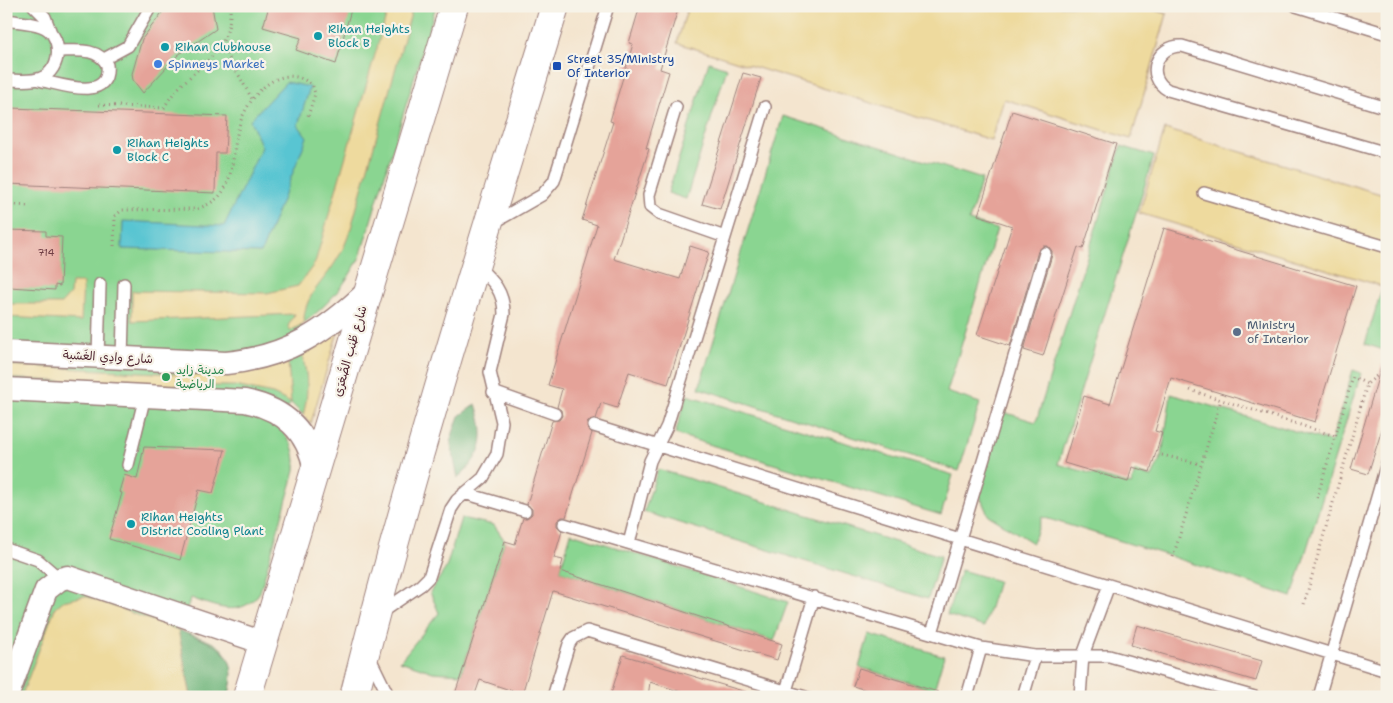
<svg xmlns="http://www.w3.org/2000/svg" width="1393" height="703" viewBox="0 0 1393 703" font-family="'Shantell Sans','Playpen Sans Arabic',sans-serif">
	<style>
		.green { fill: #8ad591; stroke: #6a7a5e }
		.forest { fill: #6fb67b; stroke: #5c6a53 }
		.sand { fill: #eeda9e; stroke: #9c7c64 }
		.water { fill: #59c5d2; stroke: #52727e }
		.building { fill: #e5a399 }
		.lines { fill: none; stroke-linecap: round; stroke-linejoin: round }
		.service-casing { stroke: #9f827d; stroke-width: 14 }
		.minor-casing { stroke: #9f827d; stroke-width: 25 }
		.tertiary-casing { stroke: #9f827d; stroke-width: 30 }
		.path { stroke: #9f827d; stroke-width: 3; stroke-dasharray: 1 4; stroke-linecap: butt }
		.service { stroke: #fff; stroke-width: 11 }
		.minor { stroke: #fff; stroke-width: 22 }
		.tertiary { stroke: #fff; stroke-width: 28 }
		.culture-dot { fill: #0f9aa8; stroke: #f7f3e8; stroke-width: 2 }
		.shop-dot { fill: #3f7fe0; stroke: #f7f3e8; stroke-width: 2 }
		.transit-dot { fill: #1a4fb4; stroke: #f7f3e8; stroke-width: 2 }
		.service-dot { fill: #5c6f8a; stroke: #f7f3e8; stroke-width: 2 }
		.leisure-dot { fill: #2e9e5b; stroke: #f7f3e8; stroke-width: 2 }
		.labels { text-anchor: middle; stroke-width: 4.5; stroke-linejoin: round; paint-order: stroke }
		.number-label { font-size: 10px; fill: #714046 }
		.culture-label { font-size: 12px; fill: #0d838f; stroke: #f7f3e8; text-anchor: start }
		.transit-label { font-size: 12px; fill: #164399; stroke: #f7f3e8; text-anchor: start }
		.shop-label { font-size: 12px; fill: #366cbe; stroke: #f7f3e8; text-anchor: start }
		.service-label { font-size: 12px; fill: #4e5e75; stroke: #f7f3e8; text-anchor: start }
		.street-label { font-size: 12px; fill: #4a1f2b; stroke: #f7f3e8 }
		.leisure-label { font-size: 12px; fill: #27864d; stroke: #f7f3e8; text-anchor: start }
	</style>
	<rect width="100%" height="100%" fill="#f7f3e8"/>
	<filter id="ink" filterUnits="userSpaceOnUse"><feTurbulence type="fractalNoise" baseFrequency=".02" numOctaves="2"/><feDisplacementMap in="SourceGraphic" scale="10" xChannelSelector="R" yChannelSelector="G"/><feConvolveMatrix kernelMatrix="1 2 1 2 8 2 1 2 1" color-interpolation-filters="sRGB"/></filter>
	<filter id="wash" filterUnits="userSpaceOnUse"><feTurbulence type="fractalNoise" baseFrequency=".0096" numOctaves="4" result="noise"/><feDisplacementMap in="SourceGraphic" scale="20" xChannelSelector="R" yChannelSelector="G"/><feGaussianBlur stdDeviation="1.12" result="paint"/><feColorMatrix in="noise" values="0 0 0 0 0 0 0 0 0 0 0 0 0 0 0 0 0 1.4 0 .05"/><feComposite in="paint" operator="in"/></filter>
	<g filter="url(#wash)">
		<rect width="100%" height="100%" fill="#f4e5cf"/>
		<!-- green -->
		<path class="green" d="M6,6H436L360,257C345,286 327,306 301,325L311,350L326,340L311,423L291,403L274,425C291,437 296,450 295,471L260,592C242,619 216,607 191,598L178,630C190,636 207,638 218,646C234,657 233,681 228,697H6Z
			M709,62L727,68L686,199L668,193Z
			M783,116L982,179L969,221L997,229L947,392L980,403L959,471L699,388Z
			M1121,146L1154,156L1058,464L1131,485L1135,472L1152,477L1162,455L1171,394L1331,442L1353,370L1361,373L1292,597L1173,557L1042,517L1033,543L988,515L978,492L1003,412L1036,422Z
			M1387,272V351L1365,344Z
			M687,395L953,475L941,515L675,434Z
			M658,469L941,556L928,599L644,512Z
			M461,518L494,525L505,541L461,674L433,672L400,661L439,613L430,592L446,568Z
			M571,533L788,602L774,641L560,571Z
			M961,570L998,581L984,627L947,615Z
			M869,634L944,656L934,690L859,667Z"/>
		<!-- forest -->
		<path class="forest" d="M476,404C487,438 484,453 458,478L451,445L452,436L459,416Z
			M178,630C213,644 243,649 228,697H191Z"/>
		<!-- sand -->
		<path class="sand" d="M389,6H413L351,228C347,240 343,251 336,261C324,282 303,296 304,323L290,331L288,326L295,314L132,321V291L267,293L298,286L315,263Z
			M688,6H1142L1167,14L1131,139L1004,99L991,140L677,43Z
			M1165,129L1387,196V280L1385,287L1139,213Z
			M71,283H83L81,321L6,317V304H61L70,294Z
			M339,328L311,423L303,415C309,395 308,375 302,355L326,340Z
			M288,362L291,403L273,394L235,386L130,385L6,378V365L213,376L245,373Z
			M85,596L178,630L191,697H21L55,608L63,601Z"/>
		<!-- water -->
		<path class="water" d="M286,82L310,87L298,125L307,137L261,253L122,249L123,221L224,226L262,147L250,120Z"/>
		<g id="blocks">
			<!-- building -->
			<path class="building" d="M167,6H212L216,29L178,55L143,93L133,80L132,74L142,39Z
				M269,6H352L336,64L296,50L301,38L263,27Z
				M640,6H679L660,69L669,72L646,148L649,149L614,259L680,279L690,246L709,252L668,384L629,372L617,408L601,403L596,419H592L587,423V428L592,433L566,517H562L557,521V526L562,531L554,558L563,560L560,571L782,644L777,660L553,591L522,694L480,680L474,697H454L505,541L515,544L523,518H527L532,514V509L527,504L552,421L559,420L562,416L561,410L557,407L562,389L548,385L597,225L582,220L613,122L610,121L633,44L629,43Z
				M743,73L761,78L720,209L702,204Z
				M11,108L227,116L225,153H216L215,193L7,184Z
				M1012,111L1116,144L1083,249L1078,247L1043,356L1024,350L1052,255V251L1048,246H1043L1038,251L1010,346L977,335L1012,226L978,215Z
				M1164,228L1356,286L1315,422L1171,378L1155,431L1162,433L1150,472L1132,467L1128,482L1064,463L1084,396L1110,404Z
				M6,230L46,231V236L62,237L60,286L55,285V290L9,287L10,276H6Z
				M1382,364L1387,365V413L1368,474L1351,469Z
				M144,447L225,450L213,493L199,490L180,560L109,539L122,493L119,492L124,475L137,479Z
				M1137,625L1262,661L1256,681L1131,645Z
				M623,655L746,692V697H697L650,682L648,697H610Z
				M859,668L938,692L937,697H889L853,686Z"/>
		</g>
	</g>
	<g filter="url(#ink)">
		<use href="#blocks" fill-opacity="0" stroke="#9f827d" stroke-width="1"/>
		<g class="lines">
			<!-- service casing -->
			<g class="service-casing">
				<path id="service" d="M34,6L45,17L51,33
					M1296,6L1387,34
					M6,20C17,22 30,22 41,26C64,34 62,70 41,78C32,82 17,80 6,80
					M104,59L128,46L151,6
					M39,80C60,84 111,103 107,65C98,47 75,51 58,51
					M676,107L649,195L650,207L659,214L725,237
					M1387,108L1182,46C1157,45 1144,76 1168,90L1387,153
					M1204,193L1387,247
					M493,223L542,195L554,181L608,6
					M98,358L100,284
					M122,358L124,284
					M493,392L555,414
					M594,426L1387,671
					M128,465L145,396
					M464,493L525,511
					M564,524L981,648L1035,656H1109L1255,697
					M629,543L650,461L667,426L765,107
					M6,549L38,560L60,579
					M380,613L421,585L429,577L451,509L457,500L483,478L497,454L502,422L490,372L504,314C504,290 492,280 476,265
					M932,633L1045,253
					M369,656L389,697
					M786,691L814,597
					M553,697L569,644L573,638L587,631L805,697
					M967,697L981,648
					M1023,697L1035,656
					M1080,697L1083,655L1109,585
					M1319,697L1387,463"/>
			</g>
			<!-- minor casing -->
			<g class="minor-casing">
				<path id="minor" d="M6,352L226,363C287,357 325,332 368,291
					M6,389L245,401C284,409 308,431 315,470
					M7,697L46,590L60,579L68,577L264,643"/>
			</g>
			<!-- tertiary casing -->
			<g class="tertiary-casing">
				<path id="tertiary" d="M247,697L454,6
					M354,697C412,464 485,235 555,6"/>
			</g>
			<!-- path -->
			<path class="path" d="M222,45L252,99
				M99,105L164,108C185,68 233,60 230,6
				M6,204L28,206
				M114,246L115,216L122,210L196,209C209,205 220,199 226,186C235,166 233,144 240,123C250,93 283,59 313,86L315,94L308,116
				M1190,390L1335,436
				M1162,455L1201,464
				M1317,498L1353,377L1367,384
				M1173,557L1221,400
				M1304,604L1367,384L1380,373L1387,375"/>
			<!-- service -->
			<use href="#service" class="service"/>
			<!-- minor -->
			<use href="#minor" class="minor"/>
			<!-- tertiary -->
			<use href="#tertiary" class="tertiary"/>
		</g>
	</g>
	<!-- markers -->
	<g class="culture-dot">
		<circle cx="318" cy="36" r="5"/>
		<circle cx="165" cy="47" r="5"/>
		<circle cx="117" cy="150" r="5"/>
		<circle cx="131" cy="524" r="5"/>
	</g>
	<circle class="shop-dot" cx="158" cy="64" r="5"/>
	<rect class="transit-dot" x="552" y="61" width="10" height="10" rx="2.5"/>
	<circle class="service-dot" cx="1237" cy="332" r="5"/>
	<circle class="leisure-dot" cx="166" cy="377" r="5"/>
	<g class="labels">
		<!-- number labels -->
		<g class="number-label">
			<text x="46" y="256">714</text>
		</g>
		<!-- culture labels -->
		<g class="culture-label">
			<text x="328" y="33">Rihan Heights<tspan x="328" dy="14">Block B</tspan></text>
			<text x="175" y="51">Rihan Clubhouse</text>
			<text x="127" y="147">Rihan Heights<tspan x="127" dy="14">Block C</tspan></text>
			<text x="141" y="521">Rihan Heights<tspan x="141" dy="14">District Cooling Plant</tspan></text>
		</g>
		<!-- transit labels -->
		<g class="transit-label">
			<text x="567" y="63">Street 35/Ministry<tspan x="567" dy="14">Of Interior</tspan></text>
		</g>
		<!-- shop labels -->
		<g class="shop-label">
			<text x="168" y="68">Spinneys Market</text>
		</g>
		<!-- service labels -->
		<g class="service-label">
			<text x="1247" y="329">Ministry<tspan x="1247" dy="14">of Interior</tspan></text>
		</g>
		<!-- street labels -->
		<g class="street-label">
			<text transform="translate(350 351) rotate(-74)" y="4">شارع طُنب الصُّغرَى</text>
			<text transform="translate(108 357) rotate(3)" y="4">شارع وادِي الغَشبة</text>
		</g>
		<!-- leisure labels -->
		<g class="leisure-label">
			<text x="176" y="374">مدينة زايد<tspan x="176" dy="14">الرياضية</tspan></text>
		</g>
	</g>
	<!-- margin -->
	<rect width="1393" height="703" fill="none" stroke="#f7f3e8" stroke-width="25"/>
</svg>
